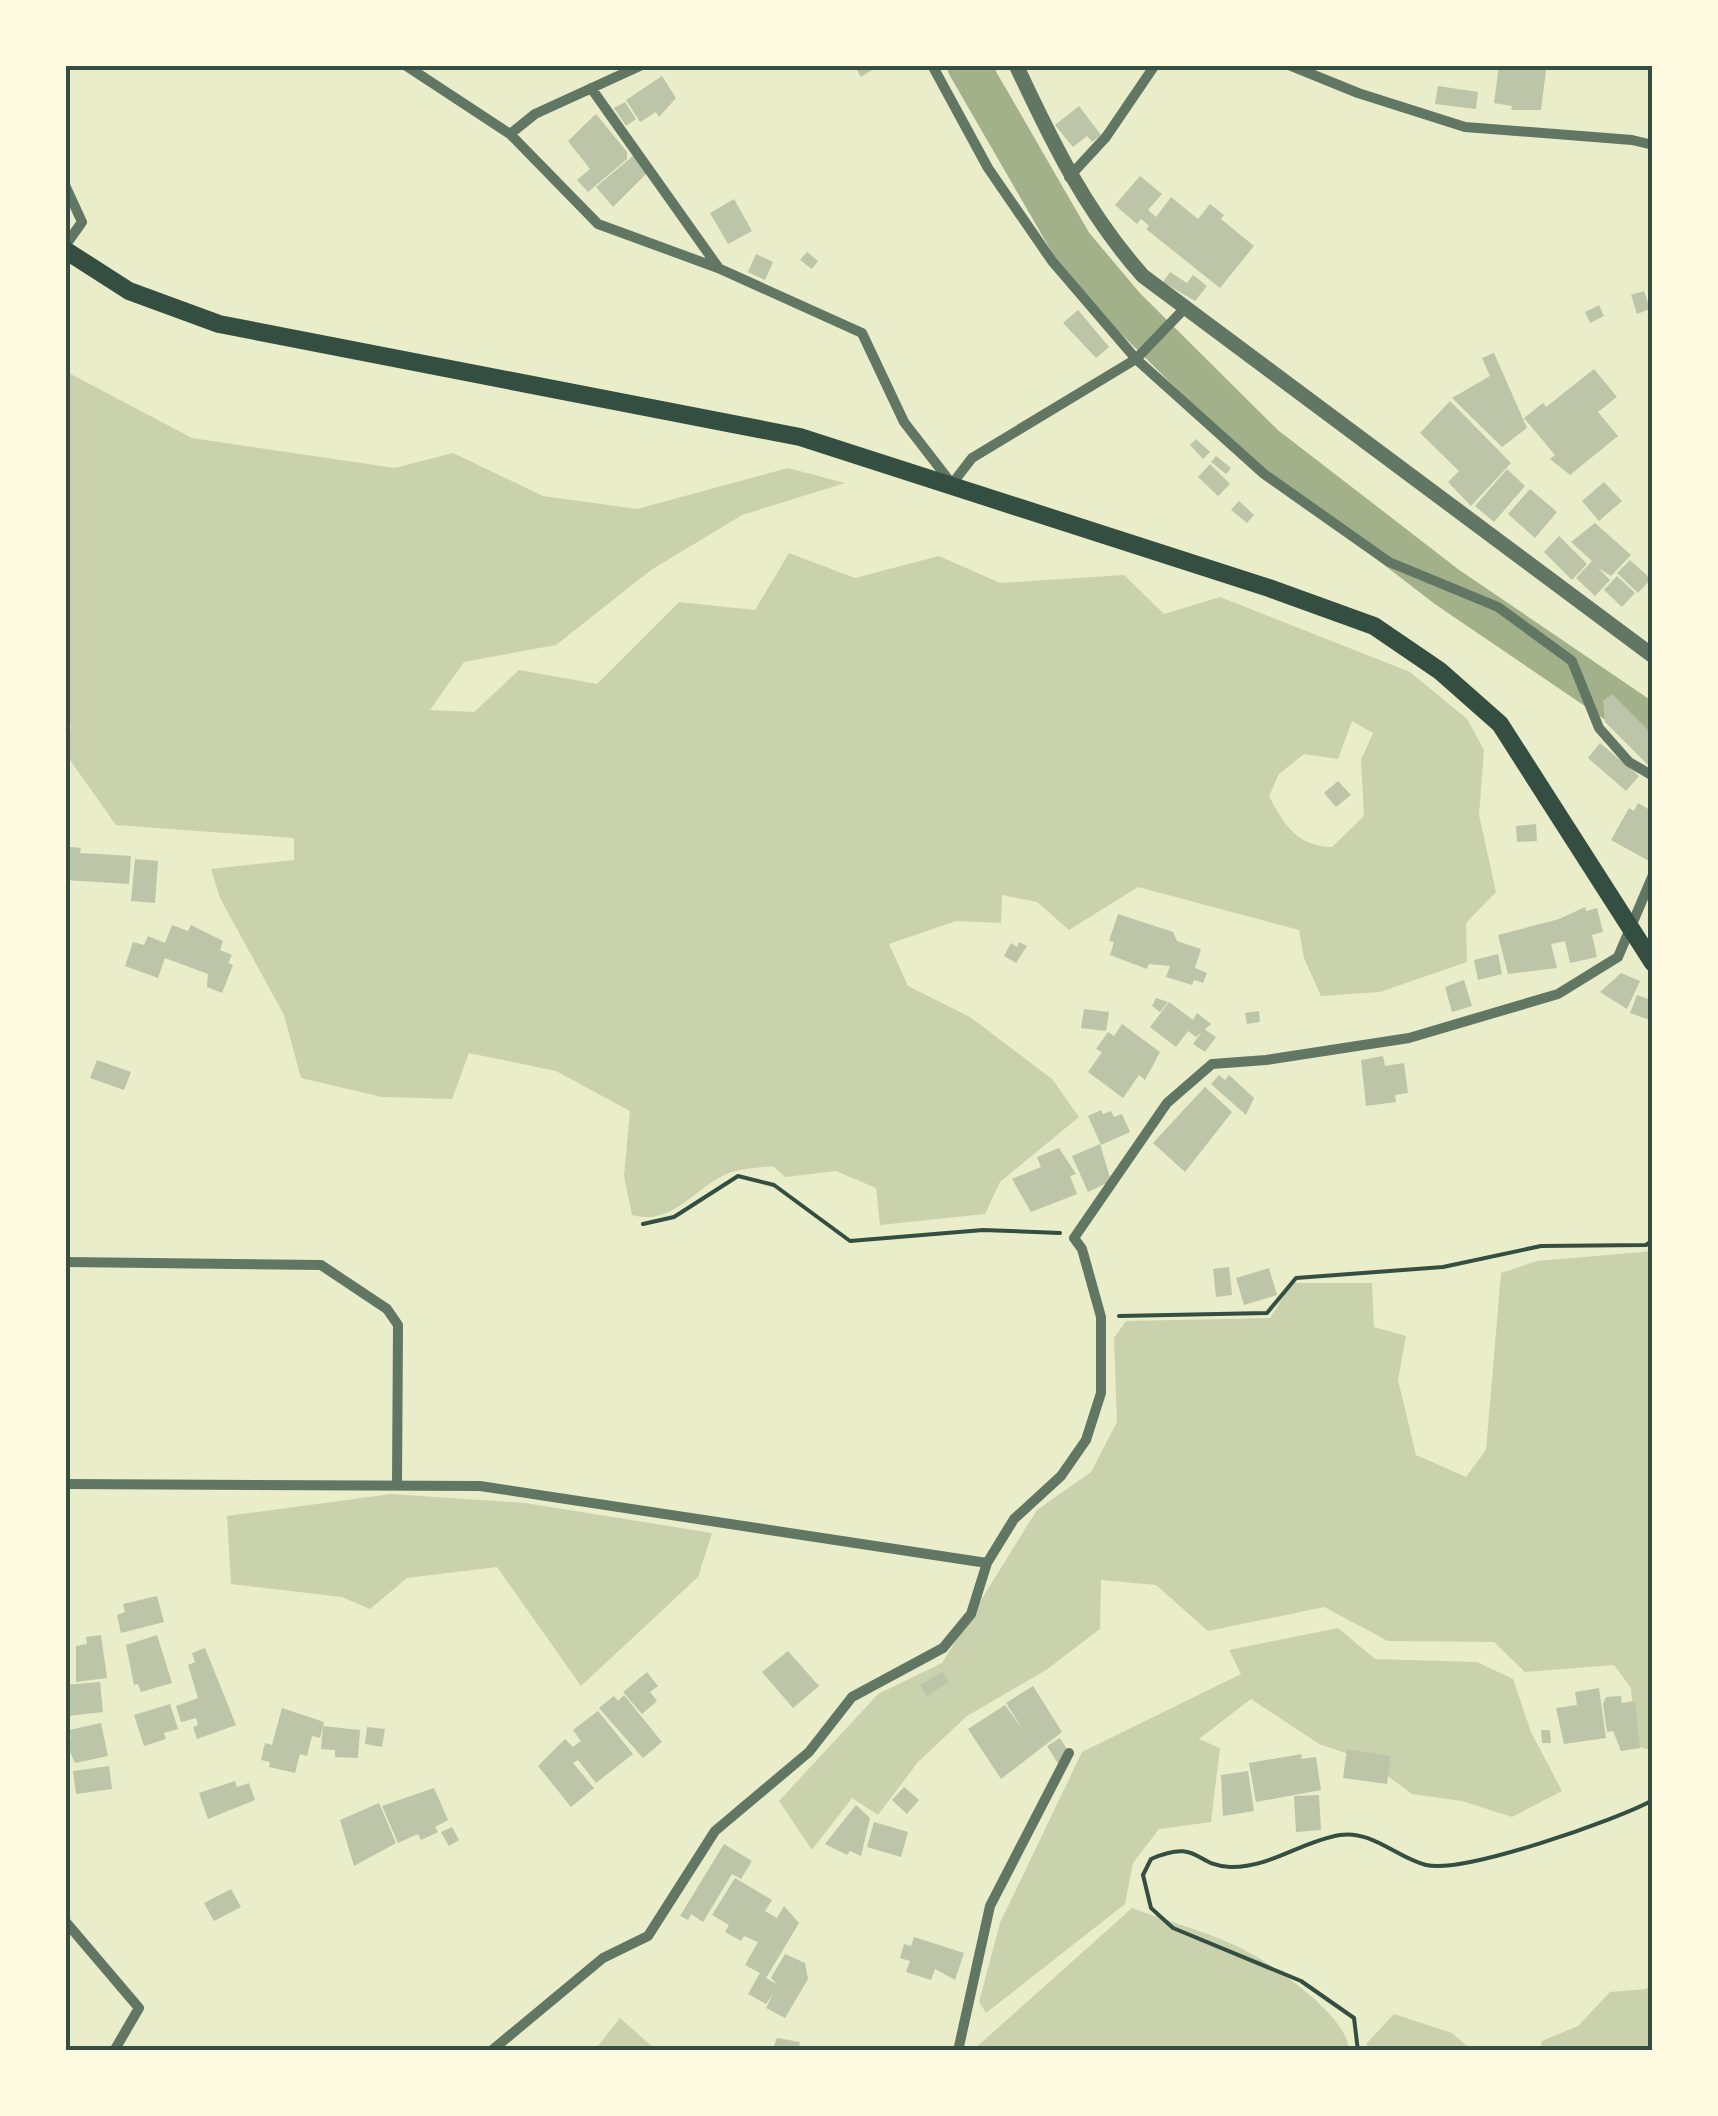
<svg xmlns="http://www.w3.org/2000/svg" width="1718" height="2116" viewBox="0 0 1718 2116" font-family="Raleway,sans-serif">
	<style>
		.green { fill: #cad2ad; fill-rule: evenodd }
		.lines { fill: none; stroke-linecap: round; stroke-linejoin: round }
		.river { stroke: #a3b18a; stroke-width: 42 }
		.building { fill: #bcc5a7 }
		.path { stroke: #344e41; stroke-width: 4 }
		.minor { stroke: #617663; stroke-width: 10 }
		.tertiary { stroke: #617663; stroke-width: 15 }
		.secondary { stroke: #344e41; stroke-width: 18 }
		.neatline { fill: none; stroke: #344e41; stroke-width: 4 }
	</style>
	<rect width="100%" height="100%" fill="#e9edc9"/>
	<!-- green -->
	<path class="green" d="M65,371L192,438L395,468L453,453L543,496L637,509L788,468L845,483L742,515L651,570L556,645L464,662L430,710L474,712L519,670L597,684L679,602L755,610L789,553L855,578L939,556L1000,583L1124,575L1164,614L1220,597L1410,672L1467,719L1484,750L1479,815L1496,892L1466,923L1467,962L1380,992L1321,996L1304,958L1299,930L1138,887L1069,930L1037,902L1002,895L1001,923L956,921L889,944L908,986L970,1017L1052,1079L1079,1117L1000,1182L985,1214L880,1225L876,1188L836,1171L785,1177L773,1166C760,1168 745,1168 732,1172C697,1183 675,1227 632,1215L624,1176L630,1111L556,1071L469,1053L452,1099L382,1097L301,1078L284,1015L220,898L211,869L294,860V838L116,825L65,753L71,727L65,718ZM1352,721L1373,733L1361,760L1364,816L1332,847C1297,846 1284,825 1269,796L1279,774L1304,754L1338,759Z
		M1653,1251V1751L1636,1746L1631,1688L1614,1665L1525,1672L1494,1642L1388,1641L1324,1607L1208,1631L1156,1585L1101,1580L1100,1629L1046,1670L967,1716L918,1762L878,1815L852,1798L812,1850L779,1801L878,1694L942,1663L1037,1510L1091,1472L1117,1422L1114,1338L1126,1321L1270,1318L1292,1283H1372L1374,1327L1406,1336L1398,1380L1416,1455L1466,1477L1486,1450L1501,1273L1537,1261Z
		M391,1494L525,1503L712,1533L698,1577L581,1686L497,1567L407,1578L370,1609L342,1597L231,1584L227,1516Z
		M1338,1628L1375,1659L1477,1662L1513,1679L1531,1732L1562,1791L1512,1817L1462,1801L1412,1794L1366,1760L1319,1744L1251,1699L1199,1739L1220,1748L1211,1822L1159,1829L1133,1863L1125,1904L986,2013L979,2002L1000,1923L1082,1752L1241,1674L1229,1650Z
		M1132,1908C1165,1920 1201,1930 1234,1945C1265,1958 1350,2016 1349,2051H972Z
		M1653,1982V2051H1539L1542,2041L1578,2026L1610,1992L1646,1989Z
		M1394,2014L1452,2033L1473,2051H1365L1367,2043Z
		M620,2018L657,2051H594Z"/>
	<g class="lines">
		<!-- river -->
		<path class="river" d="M968,65L1072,245L1125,308L1263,445L1447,587L1653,727"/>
	</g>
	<!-- building -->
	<path class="building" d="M854,65H880L861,77Z
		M1499,65L1546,70L1541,110H1511L1512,106L1494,103Z
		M662,76L676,98L659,117L656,112L640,122L626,100Z
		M1438,86L1478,92L1476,109L1435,104Z
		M625,102L636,119L626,126L614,108Z
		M1079,106L1101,135L1092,142L1087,136L1073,147L1055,125Z
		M596,114L627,152V159L588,192L577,180L590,169L568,141Z
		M634,155L648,172L613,207L596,187Z
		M1140,176L1162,194L1148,210L1156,217L1171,197L1198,219L1210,204L1224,215L1221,219L1254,246L1220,288L1146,229L1149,226L1141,219L1137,224L1115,205Z
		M734,199L752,231L728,244L710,213Z
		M807,252L818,261L812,269L800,260Z
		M756,254L773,262L765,280L748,272Z
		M1170,272L1187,283L1193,275L1207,286L1195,301L1163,282Z
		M1644,291L1650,309L1637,314L1631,295Z
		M1599,305L1604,316L1590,323L1585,312Z
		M1078,310L1109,347L1096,358L1063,323Z
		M1494,353L1527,428L1502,447L1452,398L1490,376L1482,358Z
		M1594,369L1617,397L1598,412L1618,436L1570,475L1550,459L1555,455L1524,418L1543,403L1546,407Z
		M1450,401L1511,463L1471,506L1448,482L1459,471L1420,433Z
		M1196,439L1210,452L1203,459L1190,445Z
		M1216,456L1231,468L1226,474L1211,462Z
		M1210,464L1230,484L1218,496L1198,477Z
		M1507,469L1525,486L1494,522L1475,506Z
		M1604,482L1622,501L1599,521L1582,501Z
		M1530,489L1557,512L1535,538L1508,514Z
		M1239,501L1254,515L1247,523L1231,510Z
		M1595,523L1631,555L1611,576L1598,568L1610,580L1595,596L1576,578L1592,561L1571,542Z
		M1559,536L1587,564L1572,580L1544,552Z
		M1630,560L1651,579L1638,593L1617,573Z
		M1617,576L1635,593L1622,607L1604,590Z
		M1612,694L1653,735L1651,768L1605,722L1603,701Z
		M1600,743L1639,776L1626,791L1588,758Z
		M1338,781L1351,795L1336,807L1324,793Z
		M1638,803L1653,812L1649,861L1611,840L1629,808L1634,811Z
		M1536,824L1537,841L1517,842L1516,826Z
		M65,838L70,847L81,848L80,853L131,856L129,884L65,880Z
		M135,859L158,861L155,903L131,901Z
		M1585,907L1586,911L1597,908L1603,932L1592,935L1597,957L1570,963L1565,941L1551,944L1557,968L1508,974L1498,935L1559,919Z
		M1118,914L1173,932L1177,941L1201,949L1195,968L1207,973L1203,983L1194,980L1192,985L1166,977L1170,966L1149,964L1147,969L1110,955L1114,942L1109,941Z
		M172,925L188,931L191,925L223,941L220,950L232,955L228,963L233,965L222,993L207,987L208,974L165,958L158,978L125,966L133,942L144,945L148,936L165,943Z
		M1019,942L1027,946L1016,963L1004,956L1011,943L1017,947Z
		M1498,954L1502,974L1478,980L1474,960Z
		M1621,973L1640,981L1627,1009L1600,992Z
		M1464,980L1472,1006L1452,1012L1445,987Z
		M1637,995L1651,1000L1653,1021L1630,1013Z
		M1156,998L1168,1002L1160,1012L1152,1006Z
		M1169,1002L1193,1020L1197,1013L1211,1024L1196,1037L1188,1031L1176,1047L1150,1027Z
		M1084,1009L1109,1012L1106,1031L1081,1028Z
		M1259,1011L1260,1022L1247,1024L1245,1013Z
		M1122,1024L1160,1052L1145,1080L1139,1075L1123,1098L1088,1072L1102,1052L1096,1049L1108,1032L1114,1036Z
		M1204,1029L1216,1037L1205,1052L1193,1044Z
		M1383,1056L1385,1066L1404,1063L1408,1093L1395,1095L1396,1102L1366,1106L1361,1060Z
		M97,1060L131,1072L124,1090L90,1078Z
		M1219,1075L1225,1080L1229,1075L1254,1098L1246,1115L1211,1084Z
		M1205,1087L1232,1112L1185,1172L1153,1143Z
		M1101,1110L1103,1114L1111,1111L1114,1117L1122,1114L1130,1132L1101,1145L1088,1116Z
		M1100,1144L1111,1181L1088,1192L1072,1156Z
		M1059,1148L1076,1174L1070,1176L1077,1194L1031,1212L1012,1179L1041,1167L1037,1157Z
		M1229,1267L1232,1295L1216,1297L1213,1269Z
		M1269,1268L1277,1295L1244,1305L1236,1278Z
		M157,1596L164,1622L121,1633L117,1615L125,1612L123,1604Z
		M101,1635L107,1678L76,1682V1646L87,1644L86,1637Z
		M157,1635L172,1683L141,1692L138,1684L134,1685L126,1645Z
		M205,1648L236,1725L197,1739L193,1727L198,1725L196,1718L181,1722L176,1706L198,1698L188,1665L195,1662L192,1653Z
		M788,1651L819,1686L793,1708L762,1672Z
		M647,1672L658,1686L650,1692L657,1701L642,1714L623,1692Z
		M942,1672L949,1682L927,1696L920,1685Z
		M100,1682L103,1712L68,1716L65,1685Z
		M1033,1686L1062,1732L1001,1779L968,1729L1005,1705L1024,1731L1006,1703Z
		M1599,1688L1606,1738L1564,1744L1556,1708L1577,1705L1575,1692Z
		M624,1695L662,1742L643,1758L599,1708L614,1696L618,1701Z
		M1621,1696L1622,1703L1635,1701L1640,1748L1621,1751L1613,1731L1607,1732L1603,1704L1606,1697Z
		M170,1704L178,1729L164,1733L166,1739L144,1746L134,1715Z
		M282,1708L324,1722L320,1738L312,1736L307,1756L300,1754L295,1773L269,1767L270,1762L261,1760L265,1743L272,1745Z
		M598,1711L633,1754L596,1783L578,1760L573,1763L594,1788L571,1807L538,1766L565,1739L573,1747L581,1741L573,1730Z
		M101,1723L108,1756L75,1763L65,1740L71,1739L69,1730Z
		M323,1726L360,1730L358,1758L335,1757V1750L321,1749Z
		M367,1727L385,1729L382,1747L365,1744Z
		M1541,1730H1550L1551,1743H1542Z
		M1060,1738L1072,1757L1059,1765L1047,1746Z
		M1347,1749L1391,1756L1387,1784L1343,1778Z
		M1302,1754L1301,1759L1316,1757L1321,1790L1256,1802L1249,1763Z
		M109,1766L112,1789L76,1794L73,1771Z
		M1248,1771L1254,1811L1223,1816L1221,1775Z
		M235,1781L237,1787L249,1783L255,1800L208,1819L199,1793Z
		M904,1787L919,1800L907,1814L892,1800Z
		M434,1788L448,1820L435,1827L438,1832L421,1840L418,1834L398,1843L382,1806Z
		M1319,1795L1321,1830L1296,1832L1294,1796Z
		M379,1803L396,1843L354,1866L340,1820Z
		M856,1805L870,1818L861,1856L850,1851L847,1855L825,1844Z
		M874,1822L908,1832L901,1857L867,1847Z
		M452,1827L459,1840L449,1846L441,1832Z
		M724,1844L752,1861L741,1879L732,1874L703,1922L691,1914L688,1920L680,1916Z
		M735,1878L772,1900L765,1911L777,1918L784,1906L799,1923L766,1978L778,1985L771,1978L785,1954L805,1963L808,1979L785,2018L766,2008L773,1994L766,2004L748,1994L760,1973L745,1965L758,1942L744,1936L741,1941L725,1932L729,1925L712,1915Z
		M231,1889L241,1907L214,1921L204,1903Z
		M914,1937L964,1953L955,1980L935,1969L931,1980L906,1972L910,1961L900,1958L904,1944L911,1946Z
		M777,2038L800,2042L798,2051L774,2046Z"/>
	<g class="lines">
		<!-- path -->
		<path class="path" d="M643,1224L674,1217L738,1176L774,1185L850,1241L983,1230L1060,1233
			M1119,1316L1267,1313L1296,1278L1443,1267L1541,1246L1646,1245L1653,1240
			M1358,2051L1354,2018L1301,1981L1173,1928L1151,1908L1143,1875L1151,1859C1199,1838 1195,1866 1230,1867C1270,1868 1302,1841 1340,1835C1372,1830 1397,1858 1426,1865C1463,1874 1617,1820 1653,1800"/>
		<!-- minor -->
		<path class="minor" d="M405,65L510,134L598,224L718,268L862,333L904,422L952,484L972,458L1136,359L1185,308
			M932,65L988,168L1052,261L1136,359L1264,474L1389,562L1498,607L1572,661L1599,728L1629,762L1653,776
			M1289,65L1358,93L1465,127L1632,140L1653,145
			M591,88L718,267
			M510,134L535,114L642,65
			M1069,177L1106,137L1155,65
			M65,185L82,222L65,246
			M65,1262L321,1265L387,1309L398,1325L397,1484
			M65,1484L480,1486L987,1563
			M65,1921L139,2008L114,2051
			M491,2051L603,1958L648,1936L715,1831L809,1752L852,1697L943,1648L971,1614L987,1563L1014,1519L1061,1476L1086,1440L1101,1393V1317L1082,1249L1074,1238L1167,1103L1212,1064L1266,1060L1409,1038L1558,994L1618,957L1653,875
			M958,2051L990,1906L1069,1753"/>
		<!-- tertiary -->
		<path class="tertiary" d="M1016,65C1052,142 1086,212 1143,276L1653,656"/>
		<!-- secondary -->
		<path class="secondary" d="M65,250L129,291L219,324L800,437L1269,588L1374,626L1440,671L1500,724L1653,963"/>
	</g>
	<!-- border -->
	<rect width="1718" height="2116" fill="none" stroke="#fefae0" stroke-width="135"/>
	<rect x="68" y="68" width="1582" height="1980" class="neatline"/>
</svg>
